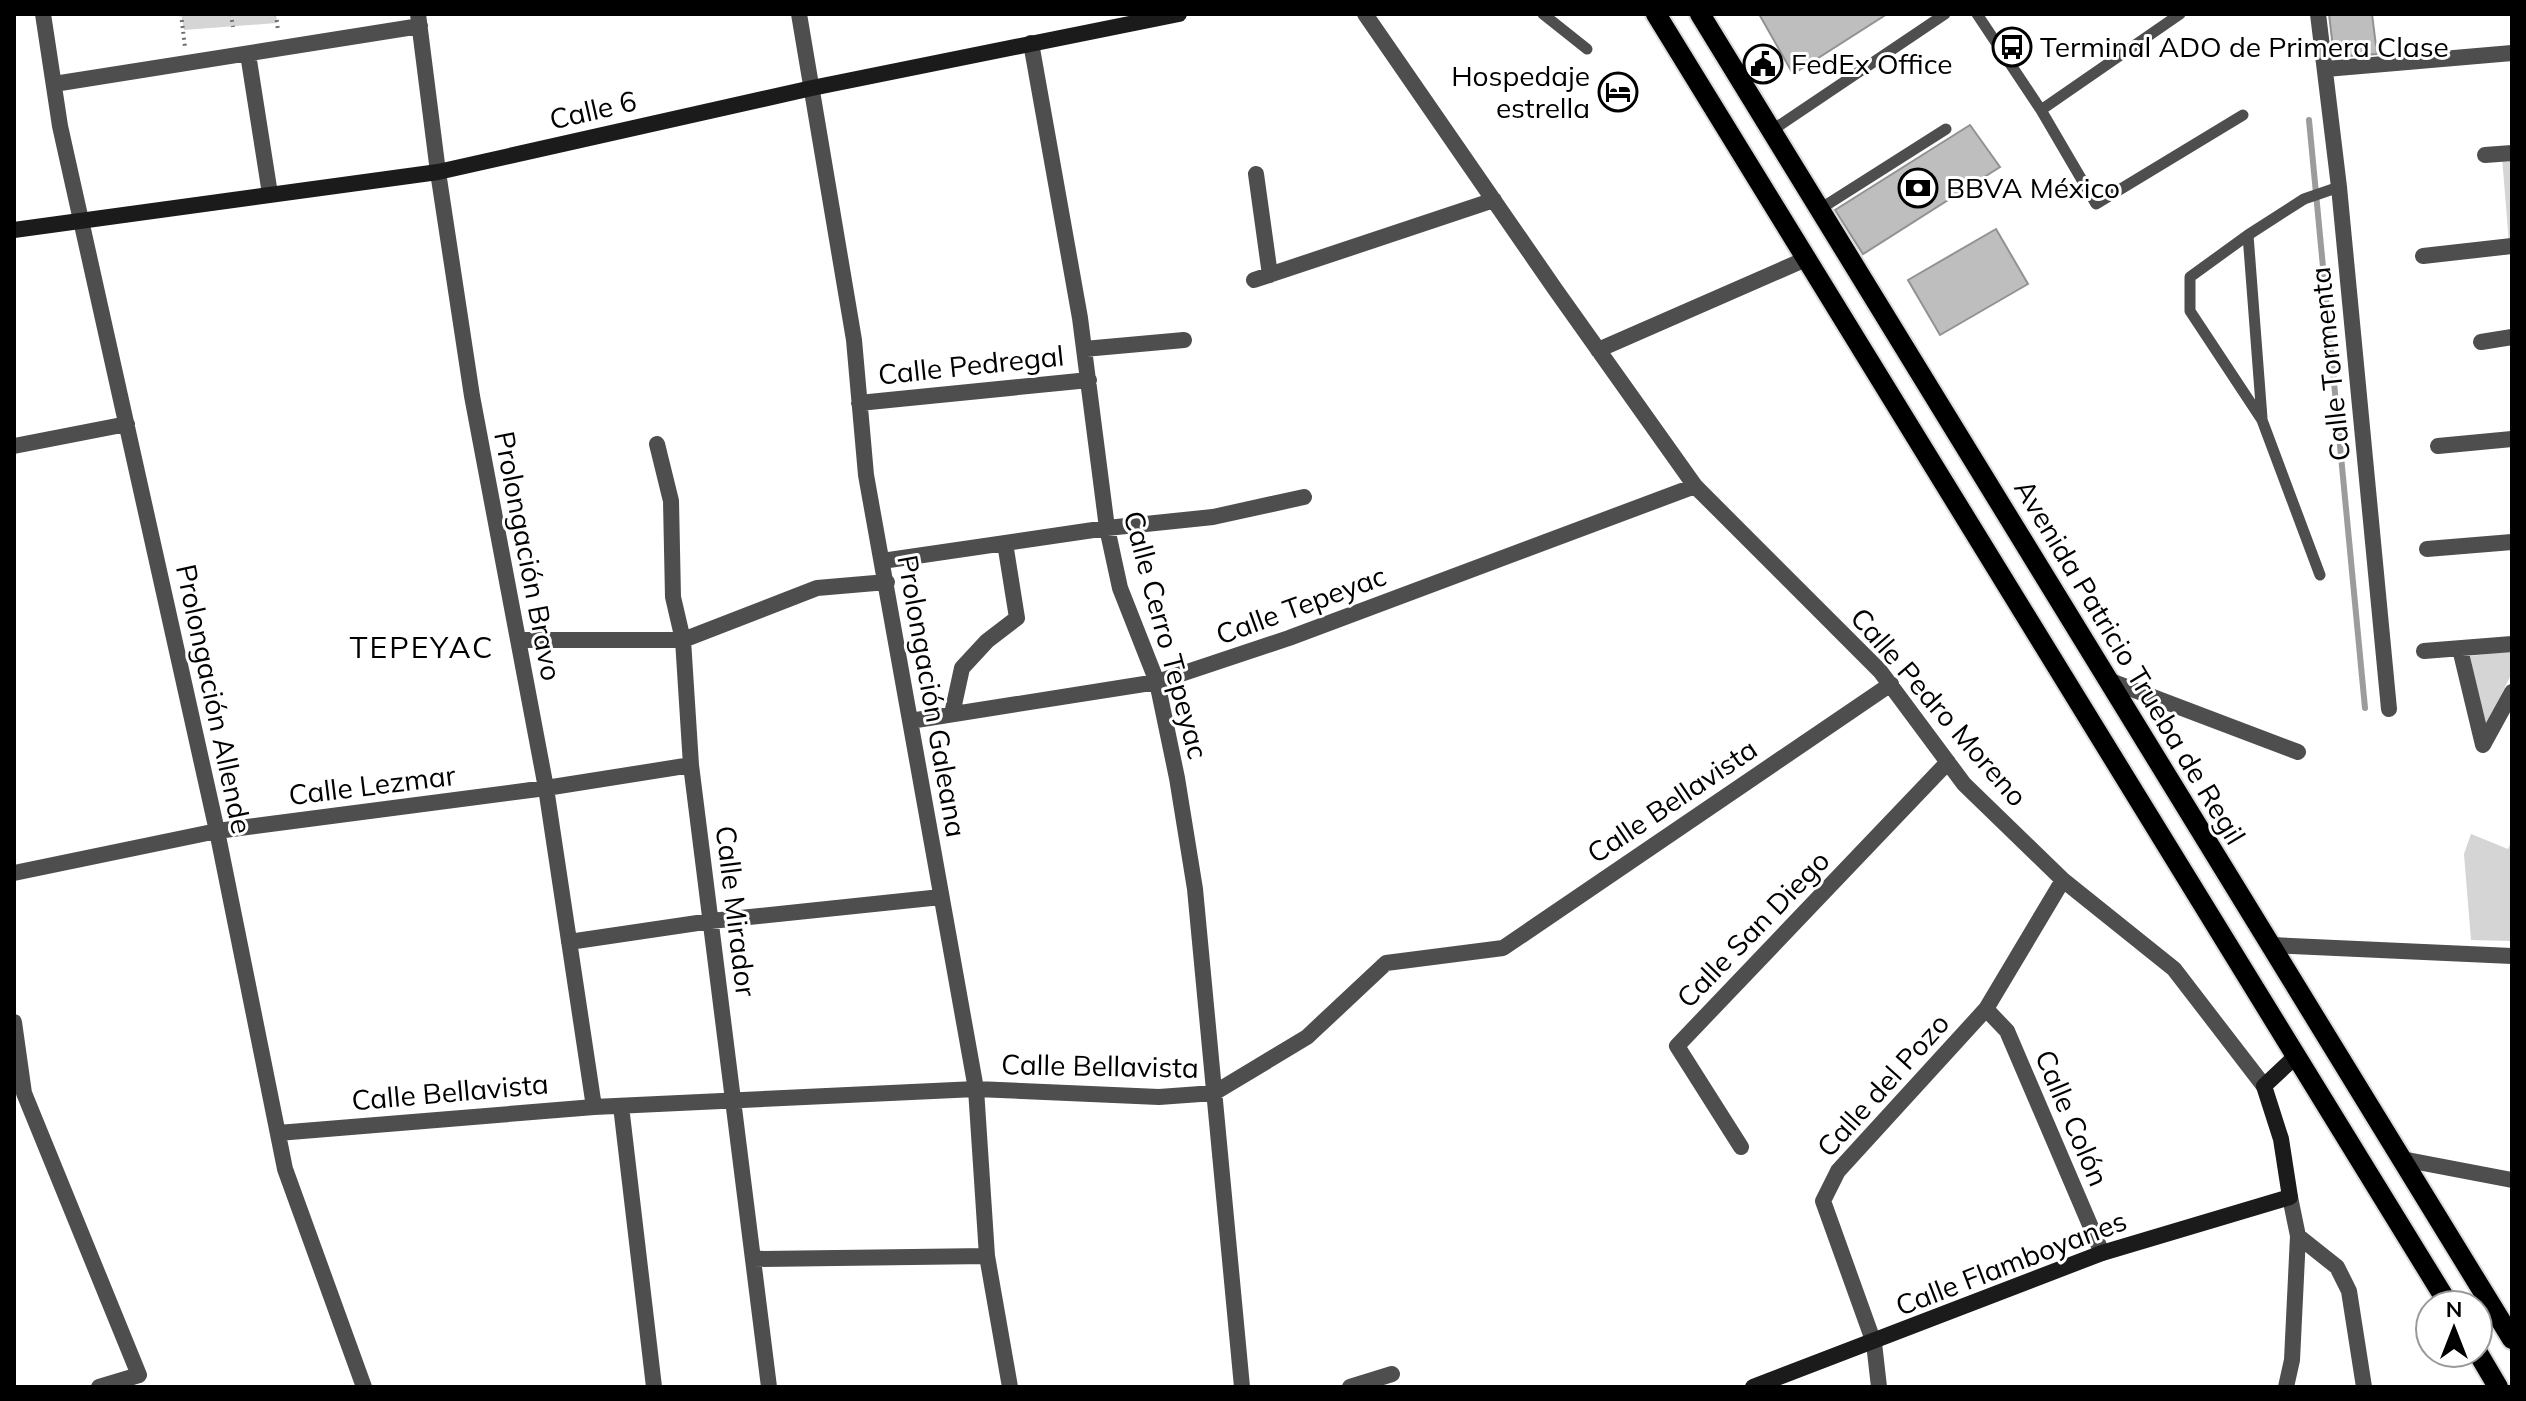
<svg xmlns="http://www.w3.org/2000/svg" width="2526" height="1401" viewBox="0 0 2526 1401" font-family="Mulish,sans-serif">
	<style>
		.green { fill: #d5d5d5 }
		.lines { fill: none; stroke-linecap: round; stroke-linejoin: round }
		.stream { stroke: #9c9c9c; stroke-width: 6 }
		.building { fill: #bebebe; stroke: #929292; stroke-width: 2 }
		.primary-casing { stroke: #dbdbdb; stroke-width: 24 }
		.path { stroke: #707070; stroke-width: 4; stroke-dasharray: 2 4; stroke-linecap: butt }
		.lane { stroke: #4e4e4e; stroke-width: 11 }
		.street { stroke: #4e4e4e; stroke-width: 16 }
		.secondary { stroke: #1b1b1b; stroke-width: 16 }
		.primary { stroke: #000; stroke-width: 20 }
		.labels { text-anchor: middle; stroke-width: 6; stroke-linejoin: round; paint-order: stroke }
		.poi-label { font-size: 28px; fill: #000; stroke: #fff; text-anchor: start }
		.street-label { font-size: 28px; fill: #000; stroke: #fff }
		.neighbourhood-label { font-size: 30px; letter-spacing: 2px; fill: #000; stroke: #fff }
	</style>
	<rect width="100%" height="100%" fill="#fff"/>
	<!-- green -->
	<path class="green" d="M181,14H276L277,23L184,30Z
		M2512,156V244H2509L2502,157Z
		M2512,651V673L2485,727L2470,656Z
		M2471,834L2508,849L2512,841V941L2471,940L2464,854Z"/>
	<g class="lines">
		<!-- stream -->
		<path class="stream" d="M2309,120L2365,708"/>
	</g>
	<!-- building -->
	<path class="building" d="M1759,14H1887L1793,74Z
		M2329,14H2372L2377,54L2334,57Z
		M1970,125L2000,167L1863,254L1835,210Z
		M1996,229L2028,284L1940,335L1908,280Z"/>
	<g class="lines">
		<!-- primary casing -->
		<g class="primary-casing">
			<path id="primary" d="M1656,14L2449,1305
				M1700,14L2512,1339
				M2478,1353L2498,1387"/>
		</g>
		<!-- path -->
		<path class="path" d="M181,14L185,47
			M231,14L233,27
			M276,14L278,31"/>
		<!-- lane -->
		<path class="lane" d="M1543,14L1587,49
			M1977,14L2041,110L2096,204L2243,115
			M2041,110L2180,14
			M1771,131L1945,14
			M1820,209L1946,129
			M2248,235L2262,418
			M2320,575L2262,420L2190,311V277L2248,235L2304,199L2339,187"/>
		<!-- street -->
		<path class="street" d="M43,14L60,126L217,831L285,1169L364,1387
			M418,14L438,172L472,396L546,788L594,1107
			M799,14L854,340L866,475L976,1089L987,1256L1010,1387
			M1365,14L1555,289L1695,486L1880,671L1964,784L2063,880L2174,969L2264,1086
			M2318,14L2339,187L2389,709
			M1031,43L1080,318L1107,528L1120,588L1157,682L1177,778L1195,889L1242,1387
			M248,54L270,194
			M2326,69L2512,53
			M54,84L420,26
			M2485,155L2512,153
			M1256,174L1270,275
			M2423,256L2512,246
			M1254,280L1494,200
			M2481,342L2512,337
			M1084,349L1184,340
			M1598,350L1806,259
			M859,403L1089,380
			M657,444L671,501L673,597L683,640L691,765L769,1387
			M14,446L127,424
			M2438,446L2512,439
			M2427,549L2512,542
			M882,561L1107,528L1213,517L1304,497
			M518,640H683L817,588L887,582
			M2460,649L2483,745L2512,692
			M2424,651L2512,644
			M2108,680L2298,752
			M952,714L962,668L987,641L1017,618L1005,543
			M910,721L1157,682L1289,638L1695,486
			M14,873L217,831L546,788L691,765
			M569,942L711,921L941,897
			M2271,945L2512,956
			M1986,1009L2007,1031L2102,1253
			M14,1022L24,1093L139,1375L99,1387
			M621,1106L654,1387
			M278,1133L594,1107L976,1089L1159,1097L1214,1093L1307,1037L1386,963L1503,948L1891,684
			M1741,1147L1677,1046L1948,762
			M2402,1159L2512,1180
			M2298,1236L2337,1267L2349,1291L2364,1387
			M754,1259L987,1256
			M1350,1387L1392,1374
			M1879,1387L1874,1343L1823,1201L1838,1171L1986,1009L2063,880
			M2286,1387L2292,1360L2298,1236L2290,1197"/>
		<!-- secondary -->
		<path class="secondary" d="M14,230L438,172L812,88L1179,14
			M1753,1387L2102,1253L2290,1197L2281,1139L2264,1086L2295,1057"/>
		<!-- primary -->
		<use href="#primary" class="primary"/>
	</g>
	<!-- icons -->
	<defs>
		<g id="bus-ring" transform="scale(2)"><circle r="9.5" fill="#fff" stroke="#000" stroke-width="1.5"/><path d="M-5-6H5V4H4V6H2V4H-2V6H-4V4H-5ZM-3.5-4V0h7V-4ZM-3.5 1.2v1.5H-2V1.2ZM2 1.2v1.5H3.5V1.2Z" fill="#000"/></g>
		<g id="civic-ring" transform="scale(2)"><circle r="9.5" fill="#fff" stroke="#000" stroke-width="1.5"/><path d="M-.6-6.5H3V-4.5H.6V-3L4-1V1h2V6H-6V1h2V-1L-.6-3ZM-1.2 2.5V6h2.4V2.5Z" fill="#000"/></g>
		<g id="hotel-ring" transform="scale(2)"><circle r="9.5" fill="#fff" stroke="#000" stroke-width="1.5"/><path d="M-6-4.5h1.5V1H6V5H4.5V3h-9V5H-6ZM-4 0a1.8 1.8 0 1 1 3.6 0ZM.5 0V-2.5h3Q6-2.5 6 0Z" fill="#000"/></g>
		<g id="bank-ring" transform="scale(2)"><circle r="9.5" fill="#fff" stroke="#000" stroke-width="1.5"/><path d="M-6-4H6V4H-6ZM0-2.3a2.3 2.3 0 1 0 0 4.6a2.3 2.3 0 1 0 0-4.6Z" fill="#000"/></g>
	</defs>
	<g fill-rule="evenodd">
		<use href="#bus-ring" x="2012" y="47"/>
		<use href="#civic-ring" x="1763" y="64"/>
		<use href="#hotel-ring" x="1618" y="92"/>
		<use href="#bank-ring" x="1918" y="188"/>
	</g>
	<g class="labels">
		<!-- poi labels -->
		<g class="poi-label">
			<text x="2040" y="57">Terminal ADO de Primera Clase</text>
			<text x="1791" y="74">FedEx Office</text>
			<text x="1590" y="86" text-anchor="end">Hospedaje<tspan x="1590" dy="32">estrella</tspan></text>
			<text x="1946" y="198">BBVA México</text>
		</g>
		<!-- street labels -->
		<g class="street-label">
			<text transform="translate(593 110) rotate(-13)" y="10">Calle 6</text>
			<text transform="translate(2330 364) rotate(-96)" y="10">Calle Tormenta</text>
			<text transform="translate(971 365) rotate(-6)" y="10">Calle Pedregal</text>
			<text transform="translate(528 556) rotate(79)" y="10">Prolongación Bravo</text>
			<text transform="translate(1301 605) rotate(-20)" y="10">Calle Tepeyac</text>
			<text transform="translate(1166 635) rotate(75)" y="10">Calle Cerro Tepeyac</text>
			<text transform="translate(2130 662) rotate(59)" y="10">Avenida Patricio Trueba de Regil</text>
			<text transform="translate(932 696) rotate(80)" y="10">Prolongación Galeana</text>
			<text transform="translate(214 699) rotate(78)" y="10">Prolongación Allende</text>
			<text transform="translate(1939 707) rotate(49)" y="10">Calle Pedro Moreno</text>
			<text transform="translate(372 785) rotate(-7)" y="10">Calle Lezmar</text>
			<text transform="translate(1672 801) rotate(-34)" y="10">Calle Bellavista</text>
			<text transform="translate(736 911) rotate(83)" y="10">Calle Mirador</text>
			<text transform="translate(1753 929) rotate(-46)" y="10">Calle San Diego</text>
			<text transform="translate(1100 1066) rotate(1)" y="10">Calle Bellavista</text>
			<text transform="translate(1883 1085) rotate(-48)" y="10">Calle del Pozo</text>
			<text transform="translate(450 1092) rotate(-5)" y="10">Calle Bellavista</text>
			<text transform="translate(2072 1118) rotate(67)" y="10">Calle Colón</text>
			<text transform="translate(2011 1263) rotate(-21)" y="10">Calle Flamboyanes</text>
		</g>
		<!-- neighbourhood labels -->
		<g class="neighbourhood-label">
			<text x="422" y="658">TEPEYAC</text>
		</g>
	</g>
	<!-- border -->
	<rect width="2526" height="1401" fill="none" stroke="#000000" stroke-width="32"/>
	<!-- north arrow -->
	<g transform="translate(2454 1329)"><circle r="38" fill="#ffffff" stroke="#999999" stroke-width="2"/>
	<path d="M0-6L14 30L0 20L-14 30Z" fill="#000000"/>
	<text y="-12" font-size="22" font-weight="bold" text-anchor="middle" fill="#000000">N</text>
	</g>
</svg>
